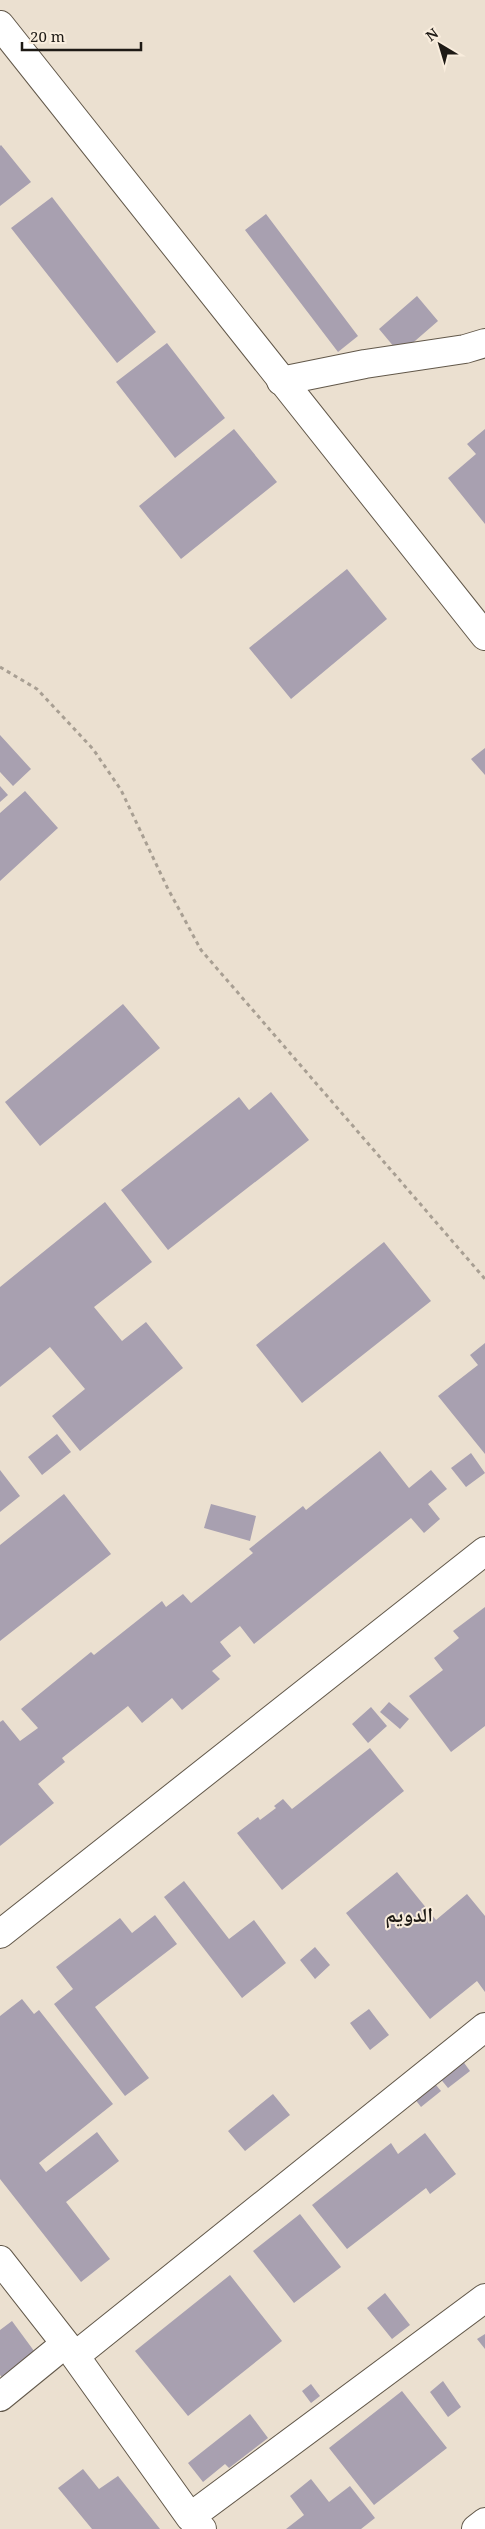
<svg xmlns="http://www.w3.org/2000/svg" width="485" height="2529" viewBox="0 0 485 2529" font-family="'Noto Serif','Noto Naskh Arabic',serif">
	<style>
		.building { fill: #a8a0b0 }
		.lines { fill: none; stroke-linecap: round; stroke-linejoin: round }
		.minor-casing { stroke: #62584a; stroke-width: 30 }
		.tertiary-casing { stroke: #62584a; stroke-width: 30 }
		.path { stroke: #a89f93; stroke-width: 3; stroke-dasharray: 4 4; stroke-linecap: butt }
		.minor { stroke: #fff; stroke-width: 28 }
		.tertiary { stroke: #fff; stroke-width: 28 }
		.labels { text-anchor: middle; stroke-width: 4; stroke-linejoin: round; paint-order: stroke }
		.quarter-label { font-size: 20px; font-weight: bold; fill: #1e1a15; stroke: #f9eddd }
	</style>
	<rect width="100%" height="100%" fill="#ebe0d0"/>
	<!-- building -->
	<path class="building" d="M1,145L31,182L0,206V146Z
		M52,197L156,332L117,363L11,228Z
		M266,214L358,336L338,352L245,230Z
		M417,296L438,321L400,354L379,329Z
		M167,343L225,418L175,458L116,382Z
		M234,429L277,482L181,559L139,506Z
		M485,429V524L448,478L476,454L467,444Z
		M347,569L387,619L291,699L249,648Z
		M0,735L31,769L13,786L0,772Z
		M485,748V775L471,759Z
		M0,786L8,795L0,802Z
		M25,791L58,828L0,881V813Z
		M123,1004L160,1048L40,1146L5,1102Z
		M271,1092L309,1140L168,1250L121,1190L239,1097L249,1110Z
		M105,1202L152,1262L94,1307L122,1341L146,1322L183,1368L80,1451L52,1416L85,1389L50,1347L0,1387V1287Z
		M384,1242L431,1301L302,1403L256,1345Z
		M485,1343V1454L438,1396L478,1365L470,1355Z
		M57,1434L71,1452L42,1475L28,1457Z
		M380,1451L409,1488L431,1470L447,1489L428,1504L440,1519L424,1533L411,1518L254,1644L240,1626L220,1642L231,1656L212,1671L220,1679L182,1710L172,1698L142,1723L128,1706L62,1758L65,1762L38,1784L54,1803L0,1846V1722L3,1720L20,1741L38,1728L21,1709L91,1652L94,1655L162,1601L166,1607L183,1594L191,1603L253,1553L249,1549L303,1506L306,1510Z
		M471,1453L485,1473L466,1487L451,1468Z
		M0,1470L20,1496L0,1512Z
		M64,1494L111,1554L0,1641V1545Z
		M211,1504L256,1516L250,1541L204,1528Z
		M485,1607V1726L451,1752L409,1696L443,1670L434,1658L459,1638L453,1631Z
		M389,1702L409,1719L400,1729L380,1712Z
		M371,1707L387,1726L368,1743L352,1724Z
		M370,1748L404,1791L282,1890L237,1833L258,1817L260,1820L276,1808L274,1806L283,1799L292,1809Z
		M397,1872L436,1920L467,1894L485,1916V1992L477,1981L430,2019L346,1913Z
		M184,1881L229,1939L254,1920L286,1963L242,1998L164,1897Z
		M155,1915L177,1944L95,2007L149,2078L125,2096L54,2004L73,1989L56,1967L120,1918L132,1933Z
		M315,1947L330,1965L315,1979L300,1960Z
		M22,1999L34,2014L39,2010L113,2104L39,2163L46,2172L97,2132L119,2161L66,2202L110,2259L81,2282L0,2179V2016Z
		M369,2009L389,2035L370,2050L350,2023Z
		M462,2060L470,2071L448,2088L439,2077Z
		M431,2079L441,2091L421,2107L411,2094Z
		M273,2094L290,2115L245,2151L228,2131Z
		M425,2133L456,2174L430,2194L426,2188L347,2249L312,2205L391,2143L398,2154Z
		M300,2214L341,2267L294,2303L253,2251Z
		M230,2275L282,2341L188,2416L135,2351Z
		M385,2293L410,2325L392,2339L367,2308Z
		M12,2321L37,2355L4,2380L0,2375V2330Z
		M485,2334V2349L477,2339Z
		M443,2381L461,2407L448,2417L430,2392Z
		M311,2384L320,2396L311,2403L302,2391Z
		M402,2391L447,2448L374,2505L329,2448Z
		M250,2414L268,2438L229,2468L225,2464L203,2482L188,2463Z
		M83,2469L99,2489L118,2476L160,2529H92L58,2488Z
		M311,2479L329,2502L350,2486L375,2518L361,2529H286L304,2515L290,2496Z"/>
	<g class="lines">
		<!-- minor casing -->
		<g class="minor-casing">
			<path id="minor" d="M281,381L365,364L465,349L485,343
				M0,2260L75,2356L190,2517L202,2529
				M75,2356L485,2027
				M0,2397L65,2344
				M190,2517L485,2298
				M476,2529L485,2522"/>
		</g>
		<!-- tertiary casing -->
		<g class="tertiary-casing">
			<path id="tertiary" d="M0,25L485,636
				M0,1934L485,1551"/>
		</g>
		<!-- path -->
		<path class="path" d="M0,667L37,689L93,749L121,790L167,887L201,950L485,1279"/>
		<!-- minor -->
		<use href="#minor" class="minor"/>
		<!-- tertiary -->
		<use href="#tertiary" class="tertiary"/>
	</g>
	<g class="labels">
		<!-- quarter labels -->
		<g class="quarter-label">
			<text x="409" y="1922">الدويم</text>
		</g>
	</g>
	<!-- north arrow -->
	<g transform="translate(440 45) rotate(322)" stroke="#f9eddd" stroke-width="4" paint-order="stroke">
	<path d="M0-4L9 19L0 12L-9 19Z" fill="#1e1a15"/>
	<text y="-8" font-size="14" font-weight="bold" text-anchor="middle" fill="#1e1a15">N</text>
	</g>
	<!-- scale -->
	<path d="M22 42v8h119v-8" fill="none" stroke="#1e1a15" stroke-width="2.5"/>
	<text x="30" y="42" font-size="15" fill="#1e1a15" stroke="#f9eddd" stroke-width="4" paint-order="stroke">20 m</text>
</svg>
